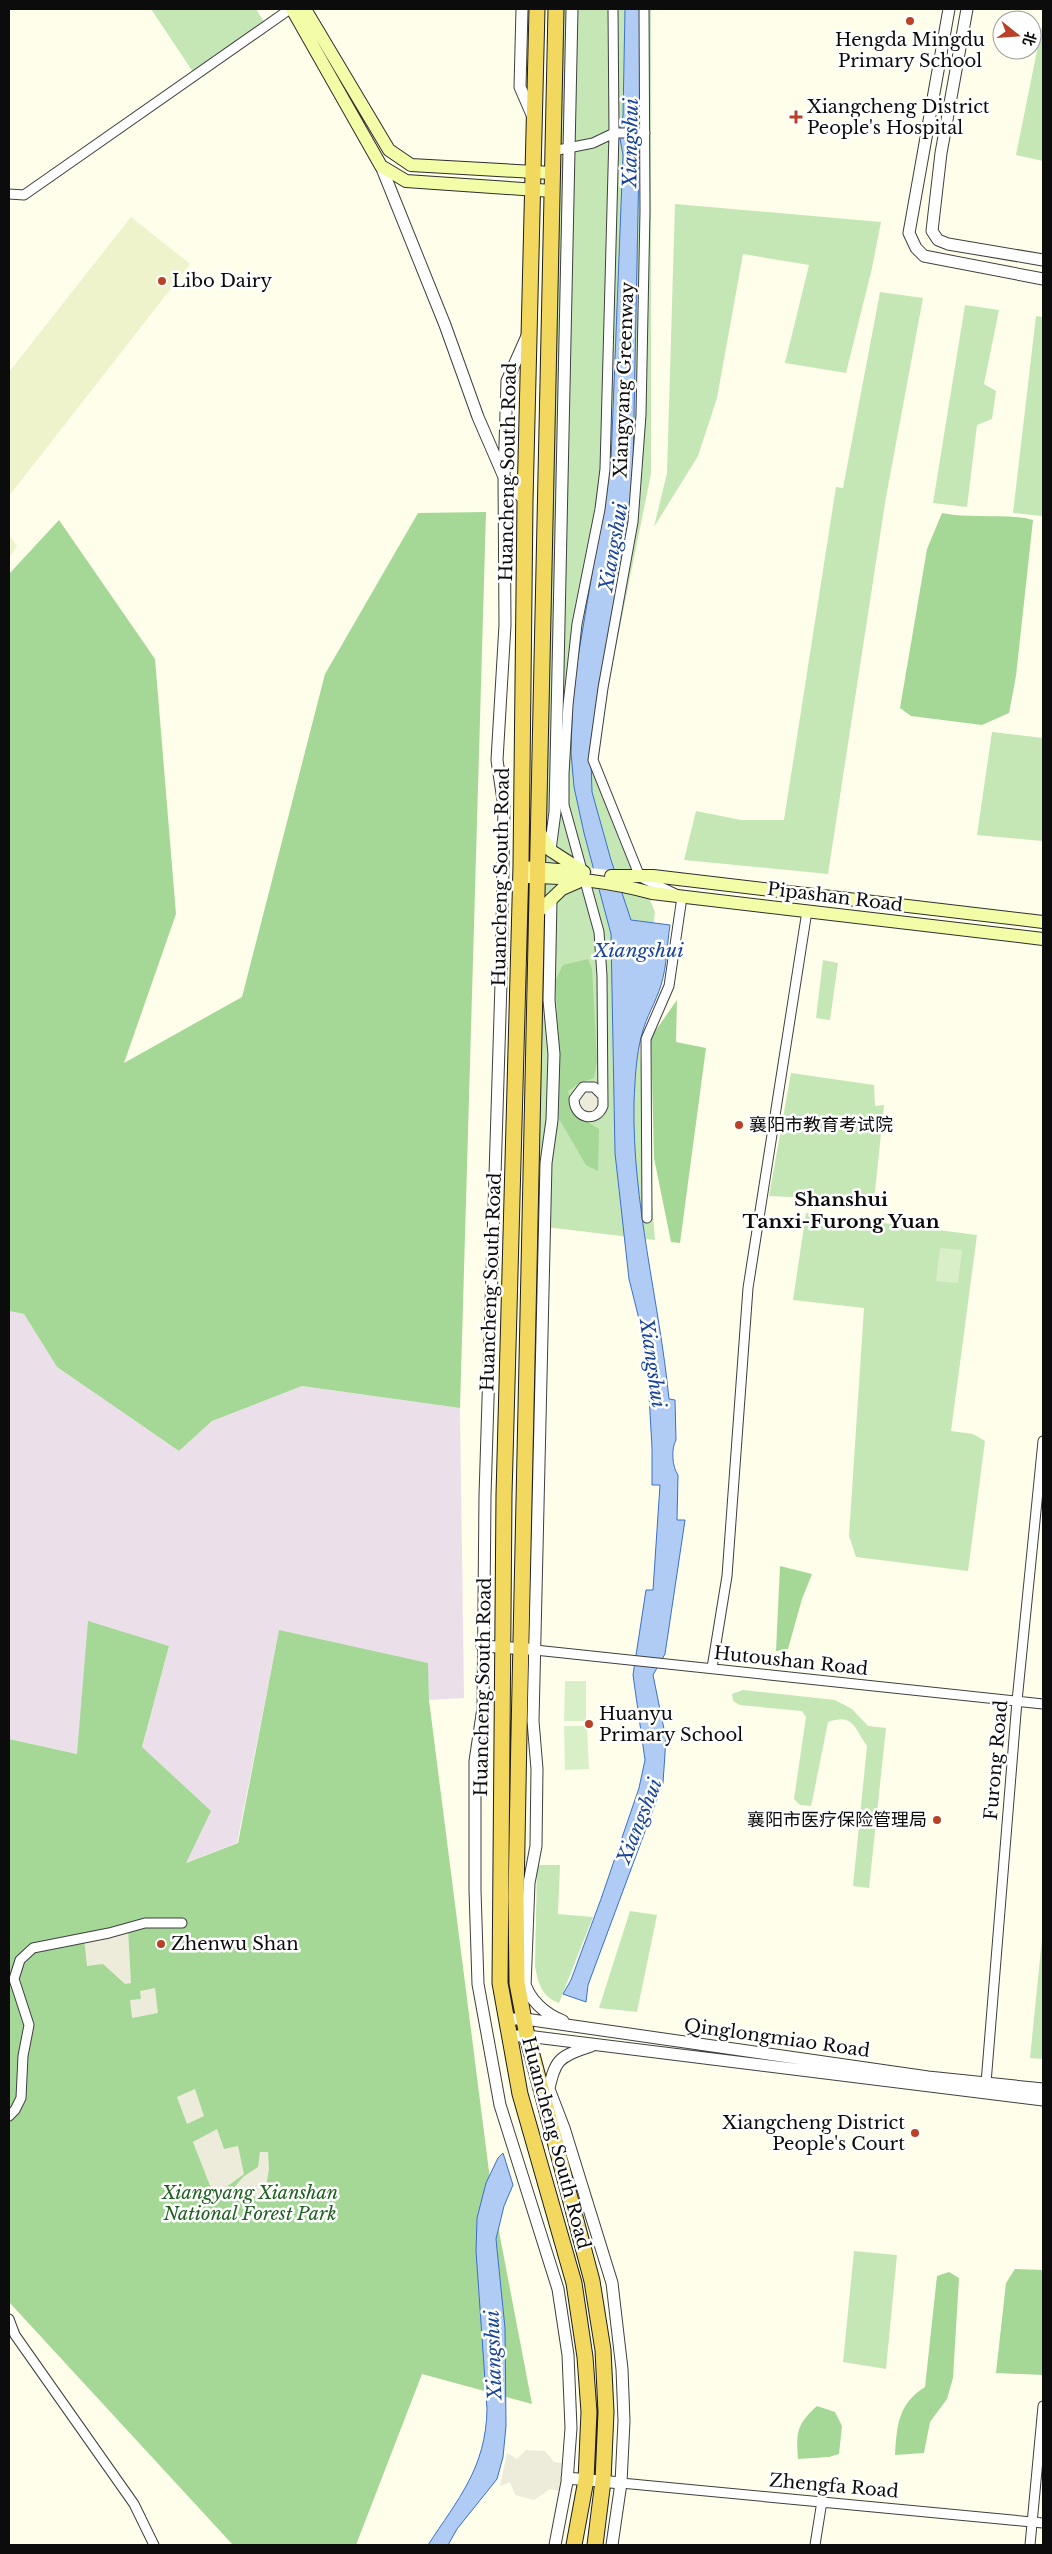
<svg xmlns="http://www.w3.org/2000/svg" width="1052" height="2554" viewBox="0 0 1052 2554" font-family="'Libre Baskerville','Noto Sans SC',serif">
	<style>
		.industrial { fill: #ebe0e9 }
		.farmland { fill: #eef3cc }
		.green { fill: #c5e7b6 }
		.forest { fill: #a5d896 }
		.pitch { fill: #d9efc8 }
		.plaza { fill: #edecdb }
		.water { fill: #b1ccf4; stroke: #3a70c9 }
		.pier { fill: #fefeeb }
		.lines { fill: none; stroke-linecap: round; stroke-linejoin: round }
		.minor-casing { stroke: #3f3f3f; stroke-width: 11 }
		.tertiary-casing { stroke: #3f3f3f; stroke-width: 13 }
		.secondary-casing { stroke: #2e2e2e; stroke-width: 14 }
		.trunk-casing { stroke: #1d1d1d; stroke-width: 17 }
		.minor { stroke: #fff; stroke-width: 9 }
		.tertiary { stroke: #fff; stroke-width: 11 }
		.secondary { stroke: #f3fda8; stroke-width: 12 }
		.trunk { stroke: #f2d85e; stroke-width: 15 }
		.poi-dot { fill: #b84128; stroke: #fff; stroke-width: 2 }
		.labels { text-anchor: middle; stroke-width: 5; stroke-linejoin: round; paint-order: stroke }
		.poi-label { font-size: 18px; fill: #0c0c0c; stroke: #fff; text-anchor: start }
		.street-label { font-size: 18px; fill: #0c0c0c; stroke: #fff }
		.park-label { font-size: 18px; font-style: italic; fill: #1e611f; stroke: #fff }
		.water-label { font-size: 19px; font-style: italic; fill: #19459a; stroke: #fff }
		.neighbourhood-label { font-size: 19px; font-weight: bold; fill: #0c0c0c; stroke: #fff }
	</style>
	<rect width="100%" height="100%" fill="#fefeeb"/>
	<!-- industrial -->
	<path class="industrial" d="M9,1311L24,1314L57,1367L179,1451L212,1421L302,1386L460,1408L464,1698L429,1700L427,1663L279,1631L237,1843L185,1863L142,1747L169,1646L77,1754L9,1739Z"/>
	<!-- farmland -->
	<path class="farmland" d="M131,217L190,264L9,496V372Z
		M9,535L17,546L9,558Z"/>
	<!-- green -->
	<path class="green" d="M151,9H256L266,25L195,75Z
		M556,9H651V474L593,760L655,912L639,1040L655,1240L529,1225Z
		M1043,21V161L1016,155Z
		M675,204L881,222L872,268L846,373L785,363L809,265L743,254L717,398L698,456L654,527L667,473Z
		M880,292L923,298L886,497L828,874L684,860L696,811L741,820H784L836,487L843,488Z
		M965,305L999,310L984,384L996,391L992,419L977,425L967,507L933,503Z
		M1036,316L1043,317L1042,516L1013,513Z
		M992,732L1043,738L1042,841L977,835Z
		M823,960L838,963L830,1020L816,1018Z
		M791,1073L874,1085L875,1106L884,1105L874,1201L769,1196Z
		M806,1213L977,1235L951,1431L973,1434L985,1441L968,1571L856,1557L849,1536L864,1308L793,1300Z
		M743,1690L835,1700L852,1709L868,1726L886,1728L869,1888L853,1886L867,1746C854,1727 853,1713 828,1722L812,1802L811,1806L800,1805L794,1799L806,1717L802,1711L740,1705L733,1701L732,1694Z
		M537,1865H560L558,1914L593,1917L559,2003C542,1997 538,1983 535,1966Z
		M630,1911L657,1915L637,2012L599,2008Z
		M1043,1929V2059L1030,2058Z
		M854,2251L897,2255L886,2369L843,2362Z"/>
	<!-- forest -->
	<path class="forest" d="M486,512L460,1408L302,1386L212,1421L179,1451L57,1367L24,1314L9,1311V574L59,520L155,659L176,914L124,1063L242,997L325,674L418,513Z
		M942,513C970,519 1008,513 1033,520L1016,676L1009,713L982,725L911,716L900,708L927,549Z
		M588,959L592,969L597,1061L594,1078L579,1083L568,1091L576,1115L599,1129L598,1171L586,1165L559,1119V1044L555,981L563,965Z
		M677,1000L676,1042L706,1048L680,1243L671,1242L654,1158L651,1037Z
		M780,1566L812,1574L802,1599L788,1649L776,1651Z
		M88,1621L169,1646L142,1747L211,1811L186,1863L238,1843L279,1630L428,1663L429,1700L492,2195L532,2404L422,2374L356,2545H233L9,2302V1739L77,1754Z
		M1015,2269L1043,2270V2375L996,2373L1006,2283Z
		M949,2272L959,2278L953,2378L947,2399L930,2422L924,2453L895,2455C897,2425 898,2404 925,2387L937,2276Z
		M817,2406L835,2412L842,2426L839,2454L829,2457L798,2459C796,2432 797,2424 817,2406Z"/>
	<!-- pitch -->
	<path class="pitch" d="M940,1248L962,1250L958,1283L936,1281Z
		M565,1681H586V1721H564Z
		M564,1726H587L589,1769L565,1770Z"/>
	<!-- plaza -->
	<path class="plaza" d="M579,1090H598L602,1109L583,1116L575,1094Z
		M128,1928L131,1983L125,1984L103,1964L87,1966L84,1938Z
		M155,1988L158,2013L132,2018L130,2000L141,1999L140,1991Z
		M195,2089L204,2116L187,2124L177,2097Z
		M217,2129L224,2149L238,2146L244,2174L214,2196L193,2142Z
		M260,2152H268L269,2169L264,2199L232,2190L243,2177L258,2167Z
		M526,2450L545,2451L554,2462L568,2464L565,2492L550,2489L534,2500L515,2495L510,2482L500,2486L507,2453L517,2459Z"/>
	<!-- water -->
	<path class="water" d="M625,9H642L633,466L629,521L591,760L592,792L611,860L631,920L670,925C667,944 667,966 661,985C656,1002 646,1017 642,1034C636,1055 635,1080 634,1102C632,1203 659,1299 669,1399L675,1400L676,1440C671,1448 672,1467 678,1475L677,1520H685L665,1654L653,1675L666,1739L663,1783L588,1985L586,2002L563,1994L571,1980L601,1899L639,1788L645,1760L633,1675L646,1590H653L660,1485H652V1448L645,1324L640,1323L629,1279L615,1153L611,934L584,833L574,787L571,753L573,687L611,461L623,155L619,133L623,116Z
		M503,2153L513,2185L504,2206L496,2239L505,2328L506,2426L503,2457L497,2479L457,2529L448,2545H428C458,2499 486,2468 487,2409L476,2251L477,2218L486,2183L498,2158Z"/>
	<!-- pier -->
	<path class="pier" d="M591,868L617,871L624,893L597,889Z"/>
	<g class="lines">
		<!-- minor casing -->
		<g class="minor-casing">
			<path id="minor" d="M644,9L645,211L641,415L633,522L603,688L593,760L640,877L682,897L669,986L646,1039L647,1218
				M553,151L593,143L614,133H645
				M9,194L24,195L290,9
				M601,1094L594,1087H583L574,1099C574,1118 596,1124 603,1106L602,976L599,932L564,805V774L568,705L577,624L600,509L605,469L614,133L613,9
				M535,1650L1043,1704
				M712,1668L727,1576L748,1288L807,911
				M986,2083L1017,1701L1043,1441
				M9,2116L15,2110L21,2098L23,2056L29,2025L14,1979L20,1960L33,1948L109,1933L145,1923H182
				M9,2319L15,2335L134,2504L154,2545
				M621,2483L1043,2523
				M815,2545L822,2501
				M1030,2545L1043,2406"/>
		</g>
		<!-- tertiary casing -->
		<g class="tertiary-casing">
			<path id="tertiary" d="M522,9L520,87L533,117
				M949,9L909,233L916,248L924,256L1043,279
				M967,9L941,153L932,231L938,240L948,244L1043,260
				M381,166L445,325L478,417L504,477L525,501
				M527,336L507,381L504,477L505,625L497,760L504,807L501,983L485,1496L483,1708L475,1761V1890L478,1984L500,2105L558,2289L568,2355L571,2428L567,2482L555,2545
				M550,850L555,812L572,9
				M482,1646L528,1649
				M524,1981C529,2000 545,2014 563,2021
				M525,1987L529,1883L536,1846L537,1769L533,1721L546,1163L552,1120L554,1054L549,1000L551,899
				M506,2019H525L928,2077L1043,2089
				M509,2036H527L1043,2100
				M549,2089L564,2128L612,2283L622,2369L624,2421L621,2483L612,2545
				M547,2096C556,2060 555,2058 591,2046
				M567,2478L621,2483"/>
		</g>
		<!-- secondary casing -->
		<g class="secondary-casing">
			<path id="secondary" d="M292,9L381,166L406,181L552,191
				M305,9L389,150L411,165L552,173
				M539,831L550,850L584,872
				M521,867L571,871
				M611,876H653L1043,922
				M527,877C570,877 612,882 652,893L1043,939
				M537,913L562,889L578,882"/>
		</g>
		<!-- trunk casing -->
		<g class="trunk-casing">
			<path id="trunk" d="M537,9L525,501L521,865L504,1495L500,1983L520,2094L574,2283L585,2357L589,2412L586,2480L574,2545
				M556,9C543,638 527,1268 516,1898L517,1983L527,2036L592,2281L603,2350L606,2412L603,2481L595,2545"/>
		</g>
		<!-- minor -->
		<use href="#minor" class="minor"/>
		<!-- tertiary -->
		<use href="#tertiary" class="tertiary"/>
		<!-- secondary -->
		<use href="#secondary" class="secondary"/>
		<!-- trunk -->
		<use href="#trunk" class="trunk"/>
	</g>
	<!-- markers -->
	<g class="poi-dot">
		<circle cx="910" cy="21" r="5"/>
		<path d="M793.5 109.5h5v5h5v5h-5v5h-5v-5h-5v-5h5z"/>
		<circle cx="162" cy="281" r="5"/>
		<circle cx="739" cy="1125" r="5"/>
		<circle cx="589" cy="1724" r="5"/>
		<circle cx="937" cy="1820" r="5"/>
		<circle cx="161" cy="1944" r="5"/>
		<circle cx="915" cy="2133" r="5"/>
	</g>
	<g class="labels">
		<!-- poi labels -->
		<g class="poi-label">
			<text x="910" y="46" text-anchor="middle">Hengda Mingdu<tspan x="910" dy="21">Primary School</tspan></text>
			<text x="807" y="113">Xiangcheng District<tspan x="807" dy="21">People's Hospital</tspan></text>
			<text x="172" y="287">Libo Dairy</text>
			<text x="749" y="1131">襄阳市教育考试院</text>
			<text x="599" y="1720">Huanyu<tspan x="599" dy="21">Primary School</tspan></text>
			<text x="927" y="1826" text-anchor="end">襄阳市医疗保险管理局</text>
			<text x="171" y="1950">Zhenwu Shan</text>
			<text x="905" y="2129" text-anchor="end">Xiangcheng District<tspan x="905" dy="21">People's Court</tspan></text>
		</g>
		<!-- street labels -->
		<g class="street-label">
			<text transform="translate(624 380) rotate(-88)" y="6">Xiangyang Greenway</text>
			<text transform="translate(508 472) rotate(-89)" y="6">Huancheng South Road</text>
			<text transform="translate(501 877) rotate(-89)" y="6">Huancheng South Road</text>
			<text transform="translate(835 897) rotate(7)" y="6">Pipashan Road</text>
			<text transform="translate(491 1282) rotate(-88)" y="6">Huancheng South Road</text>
			<text transform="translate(791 1661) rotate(6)" y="6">Hutoushan Road</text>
			<text transform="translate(483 1687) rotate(-89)" y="6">Huancheng South Road</text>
			<text transform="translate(996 1760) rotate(-85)" y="6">Furong Road</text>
			<text transform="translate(777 2038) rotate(8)" y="6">Qinglongmiao Road</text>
			<text transform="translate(556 2143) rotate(75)" y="6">Huancheng South Road</text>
			<text transform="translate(834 2486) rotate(5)" y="6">Zhengfa Road</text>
		</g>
		<!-- park labels -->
		<g class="park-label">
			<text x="250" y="2199">Xiangyang Xianshan<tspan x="250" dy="21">National Forest Park</tspan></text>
		</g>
		<!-- water labels -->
		<g class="water-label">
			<text transform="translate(630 143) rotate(-89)" y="7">Xiangshui</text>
			<text transform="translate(613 547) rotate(-80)" y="7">Xiangshui</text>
			<text x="639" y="957">Xiangshui</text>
			<text transform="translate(653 1363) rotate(82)" y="7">Xiangshui</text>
			<text transform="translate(639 1821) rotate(-68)" y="7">Xiangshui</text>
			<text transform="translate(493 2355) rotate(-92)" y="7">Xiangshui</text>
		</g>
		<!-- neighbourhood labels -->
		<g class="neighbourhood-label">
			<text x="841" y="1206">Shanshui<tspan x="841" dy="22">Tanxi-Furong Yuan</tspan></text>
		</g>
	</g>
	<!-- border -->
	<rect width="1052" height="2554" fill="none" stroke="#0c0c0c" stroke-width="20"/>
	<!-- north arrow -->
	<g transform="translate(1017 35) rotate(107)"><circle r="24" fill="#ffffff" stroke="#9e9e9e"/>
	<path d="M0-4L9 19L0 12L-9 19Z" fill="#b84128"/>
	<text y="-8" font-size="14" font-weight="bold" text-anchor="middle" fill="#0c0c0c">北</text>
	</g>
</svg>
